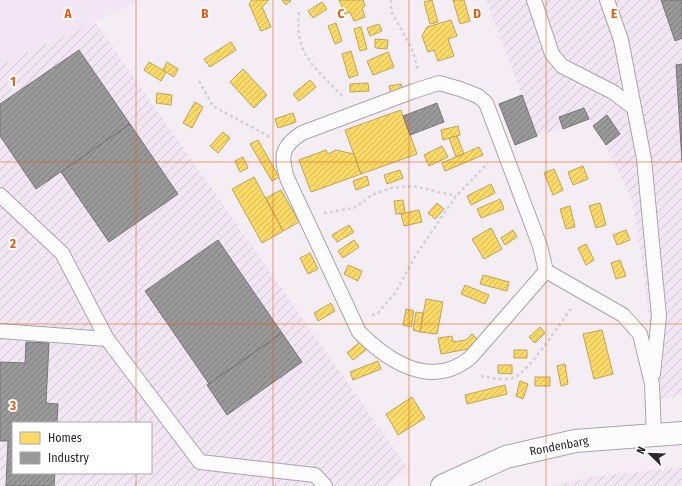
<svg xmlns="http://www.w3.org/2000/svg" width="682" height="486" viewBox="0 0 682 486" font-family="'Fira Sans Condensed',sans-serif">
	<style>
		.built { fill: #f3e6f4 }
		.industrial { fill: url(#industrial-furrows); fill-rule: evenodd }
		.homes { fill: url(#homes-hatch); stroke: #bfa455 }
		.industry { fill: url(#industry-hatch); stroke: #787778 }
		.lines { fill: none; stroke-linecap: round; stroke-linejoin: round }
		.service-casing { stroke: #a9a4a9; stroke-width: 16 }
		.minor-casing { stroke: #a9a4a9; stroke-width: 24 }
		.path { stroke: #d2d0d2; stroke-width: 2.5; stroke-dasharray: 3 3; stroke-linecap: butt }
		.service { stroke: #fdfcfd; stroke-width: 14 }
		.minor { stroke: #fdfcfd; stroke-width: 22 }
		.grid { fill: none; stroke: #e8590c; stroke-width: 1; stroke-opacity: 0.55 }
		.labels { text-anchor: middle; stroke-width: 4; stroke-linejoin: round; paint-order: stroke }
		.street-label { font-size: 12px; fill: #2b272c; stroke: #fff }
		.grid-label { font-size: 13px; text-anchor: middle; font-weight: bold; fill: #e8590c; stroke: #fff; stroke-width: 4; stroke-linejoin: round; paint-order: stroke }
	</style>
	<defs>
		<pattern id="industrial-furrows" width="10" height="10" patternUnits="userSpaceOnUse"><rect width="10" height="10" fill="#f3e6f4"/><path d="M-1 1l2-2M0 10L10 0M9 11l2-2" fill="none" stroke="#d0c5d1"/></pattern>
		<pattern id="homes-hatch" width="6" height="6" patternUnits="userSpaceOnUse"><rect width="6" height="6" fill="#ffd966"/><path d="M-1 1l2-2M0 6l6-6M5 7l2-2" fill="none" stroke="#dbba59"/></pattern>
		<pattern id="industry-hatch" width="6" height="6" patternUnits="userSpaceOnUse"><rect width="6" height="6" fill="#999"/><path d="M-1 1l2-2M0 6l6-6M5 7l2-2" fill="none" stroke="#7d7d7d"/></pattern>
	</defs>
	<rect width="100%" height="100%" fill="#f4eef4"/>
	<!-- built -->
	<path class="built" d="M0,0H143L0,65Z"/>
	<!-- industrial -->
	<path class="industrial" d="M486,0H682V395L652,401L649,321L641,255L632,201L606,145L589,119L537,136Z
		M95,22L409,470L386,486H0V65ZM13,423H151V473H13Z
		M682,467V486H552L591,477Z"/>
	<!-- homes -->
	<path class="homes" d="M252,0H269L262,7L271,27L261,31L249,4Z
		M282,0H291L286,5Z
		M339,0H363L365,6L362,8L365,17L354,21L350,12L345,14Z
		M432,0L438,22L430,24L424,2Z
		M453,0H464L470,21L460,24Z
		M322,2L327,9L313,18L308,11Z
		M451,20L457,36L448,39L454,56L438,61L434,50L428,52L422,36L427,27Z
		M336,23L342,41L335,44L328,26Z
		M379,24L382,31L370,36L367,28Z
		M361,27L367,49L360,51L354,29Z
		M375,39L388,40L387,49L375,48Z
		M231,42L236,50L210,67L204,59Z
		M351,51L358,75L349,78L342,54Z
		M388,52L394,67L373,75L367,61Z
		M149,62L166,72L161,81L144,70Z
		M167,62L178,69L174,77L163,70Z
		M243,69L267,95L254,108L230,82Z
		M310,80L316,87L299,101L293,94Z
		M368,83L369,91L350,92V84Z
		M401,84L403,91L391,94L389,86Z
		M157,93L172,95L171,105L156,103Z
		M195,102L203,107L192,128L183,123Z
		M401,110L417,154L361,174L345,130Z
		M293,113L296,122L278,128L275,119Z
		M458,126L460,135L443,140L441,130Z
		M223,132L230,138L218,153L210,146Z
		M457,136L464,154L456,157L449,138Z
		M258,140L279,177L272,181L250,144Z
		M442,146L448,157L429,166L424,155Z
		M479,147L483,155L445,171L442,163Z
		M326,150L328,154L336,150L354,154L361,174L311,192L299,160Z
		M243,157L248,168L240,172L235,161Z
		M583,166L588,179L573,185L568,172Z
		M554,169L563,190L553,195L544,173Z
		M400,170L403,178L387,184L384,175Z
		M367,176L369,185L356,190L353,181Z
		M254,177L283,231L262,243L232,189Z
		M491,184L495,193L471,205L467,196Z
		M281,190L299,222L283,231L266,198Z
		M500,199L504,209L481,218L477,209Z
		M403,200L405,213L396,214L394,201Z
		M437,203L444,209L435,219L428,213Z
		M600,203L606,225L596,228L589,206Z
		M570,206L575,227L566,229L560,209Z
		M419,210L422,222L404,226L401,214Z
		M349,225L354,232L337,242L332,235Z
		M491,228L502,249L484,259L472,239Z
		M513,230L517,237L505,245L501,238Z
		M626,230L630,240L617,245L613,235Z
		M354,240L359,247L343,258L338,251Z
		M586,244L594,260L586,265L578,248Z
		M310,253L318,269L308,274L300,258Z
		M620,260L626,276L616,279L611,263Z
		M348,265L362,271L358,281L344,274Z
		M483,275L509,282L507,291L480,284Z
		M465,285L489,295L485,304L461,294Z
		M426,299L443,302L437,334L420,332Z
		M331,303L335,311L318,321L314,313Z
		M406,309L414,311L411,327L403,325Z
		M416,312L423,313L420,332L413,330Z
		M540,327L545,333L535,343L529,337Z
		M602,330L613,374L594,379L583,334Z
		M472,334L478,340L468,349L441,354L438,338L452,336L453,342L466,340Z
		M361,341L367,349L353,360L347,353Z
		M514,350H527V358H514Z
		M378,361L381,369L353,380L350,372Z
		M565,364L568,384L561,386L557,366Z
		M498,365H512V374L498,373Z
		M535,377H550V386H535Z
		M520,381L528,384L523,399L516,396Z
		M505,385L507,394L467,404L465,395Z
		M412,397L425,418L398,435L386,414Z"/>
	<!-- industry -->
	<path class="industry" d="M661,0H682V38L675,41Z
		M79,50L130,124L36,189L0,136V104Z
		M682,64V162L676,65Z
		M522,95L537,136L515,145L499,104Z
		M437,103L444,122L410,135L403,116Z
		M584,108L589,119L563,129L559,117Z
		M607,115L620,134L606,145L593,126Z
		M130,124L178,194L109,242L61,172Z
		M218,240L282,333L209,384L145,291Z
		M282,333L302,362L227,415L207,385Z
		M26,342L49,343L46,403L58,404L57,423H13V473H55L54,486H6L8,441H0V362L25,363Z"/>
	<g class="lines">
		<!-- service casing -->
		<g class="service-casing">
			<path id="service" d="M534,0L552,54L562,66L613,92L634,108
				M607,0L621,40L644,159L659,316L653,374
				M0,195L62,253L107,339
				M546,271L471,357C432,390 389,362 359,332L287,178C280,155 282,146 302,133L414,91L439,83L460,89L478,96L486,103L540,246L546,271L623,315L640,334L652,384L654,436
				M0,331L107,339L200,462L315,475L325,486"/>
		</g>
		<!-- minor casing -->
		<g class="minor-casing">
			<path id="minor" d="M442,486L506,457L575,441L682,433"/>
		</g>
		<!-- path -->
		<path class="path" d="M391,0V11L412,49L418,69
			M299,12C294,55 315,67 342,96
			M199,81L213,106L270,137
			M324,213L354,208L372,195L391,188L413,186L456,196
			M372,315L378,313L395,293L416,255L456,196L488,163
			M481,376C491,378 505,381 515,377C530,370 560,323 571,309"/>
		<!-- service -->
		<use href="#service" class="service"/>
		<!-- minor -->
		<use href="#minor" class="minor"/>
	</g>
	<!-- grid -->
	<path class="grid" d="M136,0V423M273,0V486M409,0V486M546,0V486M0,162H682M0,324H682M136,473V486"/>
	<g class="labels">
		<!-- street labels -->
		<g class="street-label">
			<text transform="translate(559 446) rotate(-11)" y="4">Rondenbarg</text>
		</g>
	</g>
	<g class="grid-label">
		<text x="68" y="18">A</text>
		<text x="205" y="18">B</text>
		<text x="341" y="18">C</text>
		<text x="477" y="18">D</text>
		<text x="614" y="18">E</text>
		<text x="13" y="86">1</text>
		<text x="13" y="248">2</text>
		<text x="13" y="410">3</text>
	</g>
	<!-- legend -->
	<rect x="12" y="422" width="140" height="52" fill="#ffffff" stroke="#aaa9ab"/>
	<rect x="20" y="432" width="20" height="12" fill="#ffd966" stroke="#aaa9ab"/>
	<text x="48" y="442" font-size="12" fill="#2b272c">Homes</text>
	<rect x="20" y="452" width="20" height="12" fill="#999999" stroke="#aaa9ab"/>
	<text x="48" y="462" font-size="12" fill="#2b272c">Industry</text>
	<!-- north arrow -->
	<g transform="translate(650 454) rotate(293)" stroke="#ffffff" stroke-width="3" paint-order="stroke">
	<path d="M0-3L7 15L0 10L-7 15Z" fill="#2b272c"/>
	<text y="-6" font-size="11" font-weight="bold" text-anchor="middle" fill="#2b272c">N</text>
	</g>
</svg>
